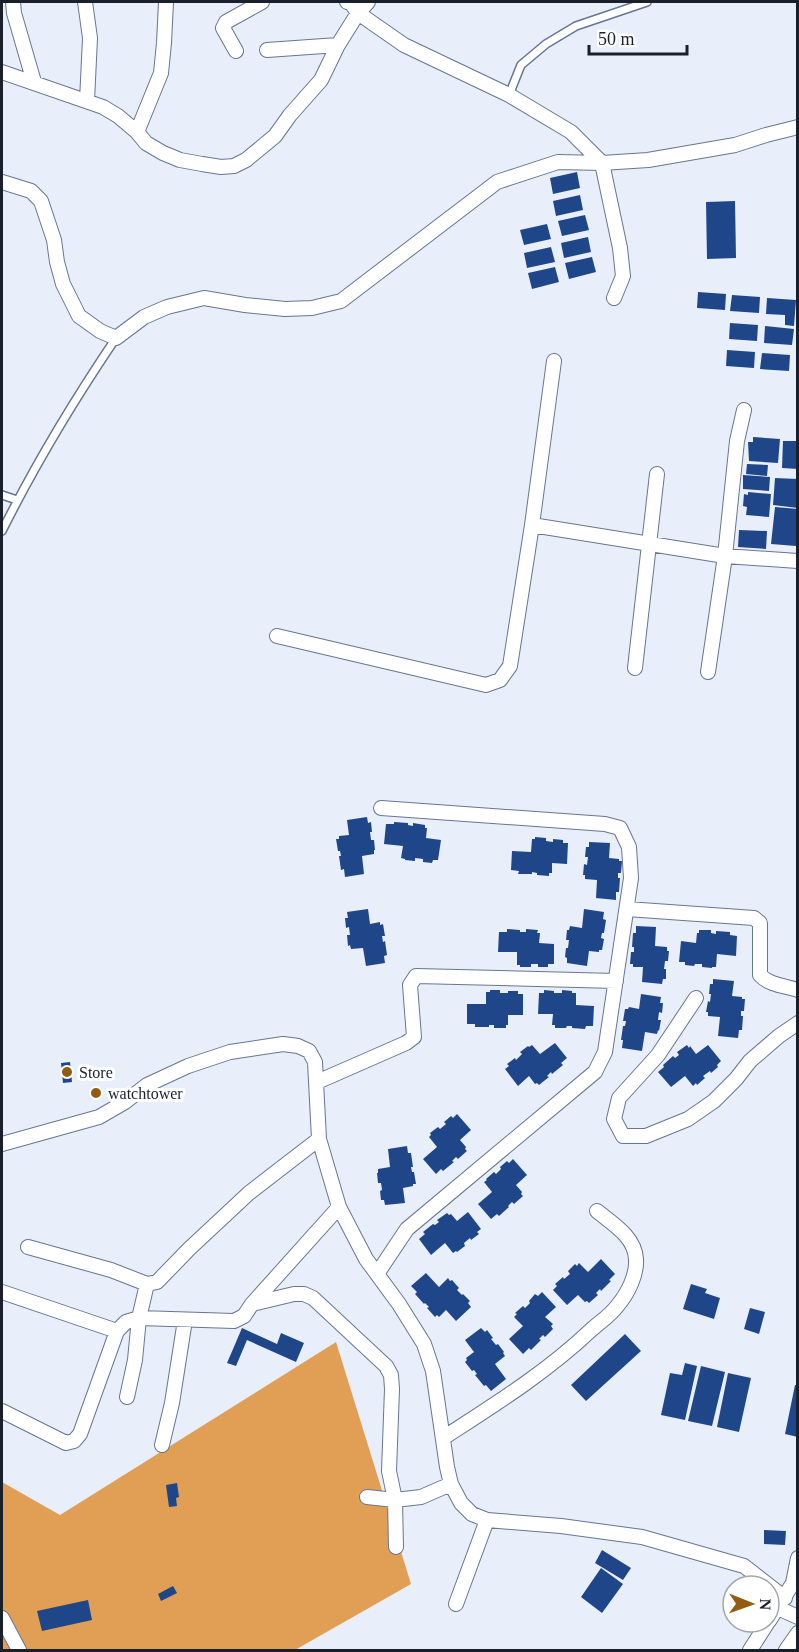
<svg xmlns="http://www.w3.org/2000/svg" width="799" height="1652" viewBox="0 0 799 1652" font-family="Georgia,serif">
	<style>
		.forest { fill: #e19f55 }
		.building { fill: #1f4689 }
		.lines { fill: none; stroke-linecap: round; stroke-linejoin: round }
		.lane-casing { stroke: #67768f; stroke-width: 10 }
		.street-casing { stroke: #67768f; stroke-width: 16 }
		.lane { stroke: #fff; stroke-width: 7 }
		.street { stroke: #fff; stroke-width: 14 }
		.poi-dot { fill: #935c13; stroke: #fff; stroke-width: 2 }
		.labels { text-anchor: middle; stroke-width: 6; stroke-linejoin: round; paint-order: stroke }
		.poi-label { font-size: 16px; fill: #1a202b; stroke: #fff; text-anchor: start }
	</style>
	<rect width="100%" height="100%" fill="#e8effb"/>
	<!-- forest -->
	<path class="forest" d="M336,1342L411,1584L295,1650H2V1482L60,1515Z"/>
	<!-- building -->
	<path class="building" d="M577,172L580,188L553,194L550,178Z
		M580,195L583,210L556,216L553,201Z
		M735,201L736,258L707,259L706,202Z
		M585,215L589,230L562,236L558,221Z
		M547,224L551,239L524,245L520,230Z
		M588,237L591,252L564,258L561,243Z
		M551,247L555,262L527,268L524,253Z
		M592,257L596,272L569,279L565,263Z
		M555,267L559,282L532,289L528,273Z
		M698,292L726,294L725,310L697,308Z
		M732,295L760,297L759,313L730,311Z
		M767,298L796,300L794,326L785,325V315L766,314Z
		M730,323L758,325L757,341L729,339Z
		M765,326L794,329L792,345L764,343Z
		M727,350L755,352L754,368L726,366Z
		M762,353L790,355L789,371L760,369Z
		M753,437L780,439L778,463L749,461L748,442H753Z
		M783,441H798V469L782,468Z
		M747,464L768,465L767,476L746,474Z
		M743,475L770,477L769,491L743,489Z
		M775,478L798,479V508L773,505Z
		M748,492L771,494L769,517L746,515L747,507L743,506L744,494L748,495Z
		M775,507L798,509L796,546L771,544Z
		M739,530L767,531L766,549L738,547Z
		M367,817L368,823L371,822L372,832H370L371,840H374L375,850H374V854L362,856L364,874L345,877L344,869L341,870L339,856H341L340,851H338L336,839H339V836L349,835L347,820Z
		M394,822L408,823V825L413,826V823L425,825V828H427L426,838L441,840L438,860H433L432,863L423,862V859L415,858V861L405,860V859L401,858L403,846L384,844L386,824H394Z
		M535,837L546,838V841L553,842V839L563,840V843H568L567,864L552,863V873H549V876L537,875V873L532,872V874H518L519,871L511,870L512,851L531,852L532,839H535Z
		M589,842L610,843L609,858L619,859V861H622L621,873H618V878H620L619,892H616V900L596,898L597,880L585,879V875H583L584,864L587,865L588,857H585L586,847H589Z
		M368,909L370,924L380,922V925L383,924L385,936H382L383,942L385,941L387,955L384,956L385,963L366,966L363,948L351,949L350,945L348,946L347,935H350L349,927L346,928L345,918H348L347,912Z
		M584,909L604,912L603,919L606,920L604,933H602L601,938L604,939L602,950H599V952L589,951L587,966L567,963V958L565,957L566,948H568L569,940H566L567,930H569L570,926L582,928Z
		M636,926L656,927L655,946L667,947V951H669L668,961H665L664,969H666V979H663L662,984L642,982L643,967H633V964H630L631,952H634V947H632L633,933H636Z
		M507,929L520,930V932H526V929L538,930L537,933H540L539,943L554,944V964H548V967H538V964H531V967H520V965H517V952H498L499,932H507Z
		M699,930H711V933L716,934V931L730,932V935L737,936L736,956L717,954L716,967H712V968L702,967V964H695L694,966L685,965V962H679L681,941L696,943L697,933H699Z
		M713,979L734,981L732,996L742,997V999H745L744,1011H741V1016H743L742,1030H739L738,1038L718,1036L720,1017L708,1016V1012H706L708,1001L710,1002L711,994H709L710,984H713Z
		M490,990H500V993H508V991H518V994H523V1015H508V1025H506V1028H494V1025H489V1027H475V1024H467V1004H486V992H490Z
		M544,990L554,991V993H562V990L572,991V993H576V1005L594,1006L593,1026H586L585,1029L572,1028V1026H567L566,1028H555V1025H552L553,1014H538L539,993H544Z
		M641,994L661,997L660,1003H663L662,1013L659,1012L658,1020H661L659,1031L658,1030L657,1034L645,1032L642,1051L622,1048L623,1040H621L623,1026H625L626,1021H623L625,1009H628L629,1007L639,1009Z
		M555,1043L567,1058L561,1063L563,1065L552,1074L551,1072L547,1076L549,1077L539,1085L537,1083L535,1084L529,1076L518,1086L505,1069L509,1066L507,1064L515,1058L516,1060L522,1054L520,1052L528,1046L529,1047L532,1045L540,1054Z
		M687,1045L689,1048L690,1046L696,1054L708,1045L721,1061L717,1065L718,1067L711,1073L710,1071L703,1076L705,1078L697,1085L696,1083L693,1086L685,1076L671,1087L658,1072L664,1067L663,1065L673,1056L675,1058L679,1055L677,1052Z
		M70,1062L72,1082L63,1083L61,1063Z
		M99,1089L100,1097H92V1090Z
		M457,1114L471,1130L460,1140L466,1147L465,1149L467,1151L458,1159L456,1157L452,1161L454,1162L443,1171L441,1169L436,1174L423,1159L437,1147L429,1137L431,1135L430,1133L438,1127L440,1129L446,1124L444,1122L451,1116L453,1118Z
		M407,1146L408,1153H411L413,1167H411L412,1172H414L416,1184H413V1186L403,1188L405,1203L385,1205L384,1200H381L380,1191L382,1190L381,1183H378L377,1173H378V1169L390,1167L388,1149Z
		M513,1159L527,1175L516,1185L522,1192L521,1194L523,1196L514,1204L512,1202L508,1206L509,1207L499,1216L497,1214L491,1219L478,1204L492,1192L484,1182L487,1180L486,1179L494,1172L496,1174L501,1169L500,1167L507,1161L509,1163Z
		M468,1212L481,1229L477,1232L479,1234L471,1240L470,1238L464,1243L465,1246L457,1252L456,1251L453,1253L445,1243L431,1255L419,1239L425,1234L423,1232L433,1224L435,1225L439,1222L437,1220L447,1213L449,1215L451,1214L457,1221Z
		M601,1259L615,1274L609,1280L611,1281L601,1291L600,1289L596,1293L598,1295L589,1303L587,1301L585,1302L578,1295L567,1305L553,1290L557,1286L555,1284L563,1277L564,1279L570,1274L568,1271L575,1264L577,1266L579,1263L588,1272Z
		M426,1273L439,1287L448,1278L450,1281L452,1280L459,1288L457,1290L462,1295L463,1294L470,1301L468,1303L471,1307L456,1321L446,1310L439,1317L437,1315L435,1317L427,1308L429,1307L425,1303L424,1304L415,1294L417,1292L411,1286Z
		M691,1284L707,1289L705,1293L720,1298L714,1319L683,1309Z
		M542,1292L556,1307L545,1317L553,1324L551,1326L553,1329L545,1337L543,1335L539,1339L541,1340L531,1350L529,1348L523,1354L509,1339L523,1326L514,1317L517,1314L515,1313L523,1306L525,1308L530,1303L529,1301L535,1294L538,1296Z
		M750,1308L765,1312L759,1334L744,1329Z
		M242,1328L277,1344L281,1333L304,1343L296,1362L247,1340L236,1366L227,1363Z
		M481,1328L485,1332L487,1330L493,1338L491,1339L496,1345L498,1344L504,1352L503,1353L505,1356L495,1364L506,1379L491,1391L486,1385L484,1386L475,1375L477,1374L474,1370L472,1371L465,1362L467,1360L466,1358L474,1352L465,1340Z
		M625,1334L641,1351L586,1401L571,1385Z
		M685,1363L697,1366L685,1420L661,1415L670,1373L682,1375Z
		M701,1366L725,1372L712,1426L688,1421Z
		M728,1373L751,1378L739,1432L717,1427Z
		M795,1385H798V1437L785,1434Z
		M177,1483L179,1497L176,1498L177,1506L169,1507L166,1485Z
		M764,1530L786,1531L785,1545L764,1544Z
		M602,1550L631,1568L623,1580L595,1563Z
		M601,1568L623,1584L602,1613L581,1597Z
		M173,1586L177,1593L161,1601L158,1594Z
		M88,1600L92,1620L42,1631L37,1611Z"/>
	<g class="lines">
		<!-- lane casing -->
		<g class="lane-casing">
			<path id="lane" d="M509,95L521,65L546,44L576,26L647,2
				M2,495L17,500
				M2,531C35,465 74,400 116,338"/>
		</g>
		<!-- street casing -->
		<g class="street-casing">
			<path id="street" d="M13,2L14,13L34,82
				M85,2L90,38L87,101
				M347,2L351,3L358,13L404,45L509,95L571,132L602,163L620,248L623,276L614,298
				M267,50L338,45
				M236,51L223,28L226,22L262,2
				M2,72L103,107L118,116L137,132L146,143L163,153L180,160L202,164L221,167L234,166L246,160L275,136L290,115L321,80L338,45L358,13L368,2
				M137,132L161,73L164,43L166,2
				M2,182L31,191L41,201L54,240L57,262L63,284L79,316L100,331L116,338L144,317L167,307L204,298L245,305L285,309L312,308L341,301L497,182L558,162L602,163L648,160L735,145L766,135L798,127
				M532,525L725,556L798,561
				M277,636L486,685L500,680L510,666L532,525L554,361
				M635,668L657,474
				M708,672L725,556L737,441L744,410
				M627,909L754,918L760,923V975C769,985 785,986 798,990
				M696,998L658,1055L619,1098L614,1119L623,1136H646L688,1119L714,1101L736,1079L750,1061L779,1036L798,1023
				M317,1082L406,1043L414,1037L410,985L416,976L616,981
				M2,1144L99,1117L125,1102L147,1085L188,1066L230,1052L283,1044L298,1046L309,1051L315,1062L319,1139L339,1207L366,1259L399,1304L424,1344L433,1371L447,1467L451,1484L461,1503L472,1514L487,1520L561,1526L642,1537L744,1566L785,1598
				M28,1247L111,1270L147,1284
				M377,1274L407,1229L595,1072L605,1052L631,878L629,847L620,828L605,824L381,808
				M2,1292L117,1331
				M252,1304L294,1294H304L313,1298L386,1366L391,1375L392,1389L389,1471L395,1500L396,1547
				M127,1397L135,1360L139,1318L234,1321L244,1316L252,1304L339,1207
				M2,1411L66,1443L74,1441L80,1434L117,1331L126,1322L139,1318L147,1284L157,1282L189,1249L249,1193L319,1139
				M443,1438C494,1405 547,1372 591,1330C600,1322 611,1315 618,1305C628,1293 637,1275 636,1259C635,1237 613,1224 597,1211
				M162,1445L172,1403L185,1320
				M367,1497L395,1500L421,1497L451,1484
				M456,1604L487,1520
				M778,1608L798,1617
				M2,1618L19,1650
				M769,1621L793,1583L798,1558
				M750,1650L768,1622
				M786,1650L798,1633"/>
		</g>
		<!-- lane -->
		<use href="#lane" class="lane"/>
		<!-- street -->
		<use href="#street" class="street"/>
	</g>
	<!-- markers -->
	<g class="poi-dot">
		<circle cx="67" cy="1072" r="6"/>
		<circle cx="96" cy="1093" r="6"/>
	</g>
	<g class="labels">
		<!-- poi labels -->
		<g class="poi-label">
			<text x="79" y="1078">Store</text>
			<text x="108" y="1099">watchtower</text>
		</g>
	</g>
	<!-- border -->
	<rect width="799" height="1652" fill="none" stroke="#1a202b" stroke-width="6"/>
	<!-- north arrow -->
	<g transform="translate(751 1604) rotate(91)"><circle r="28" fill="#ffffff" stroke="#a3a6aa" stroke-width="1.5"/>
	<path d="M0-4.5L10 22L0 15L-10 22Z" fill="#935c13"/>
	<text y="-9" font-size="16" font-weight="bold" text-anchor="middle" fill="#1a202b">N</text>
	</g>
	<!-- scale -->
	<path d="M589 45v9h98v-9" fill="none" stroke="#1a202b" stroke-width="3"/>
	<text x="598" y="45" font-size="18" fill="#1a202b" stroke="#ffffff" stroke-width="4.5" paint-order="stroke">50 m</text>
</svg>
